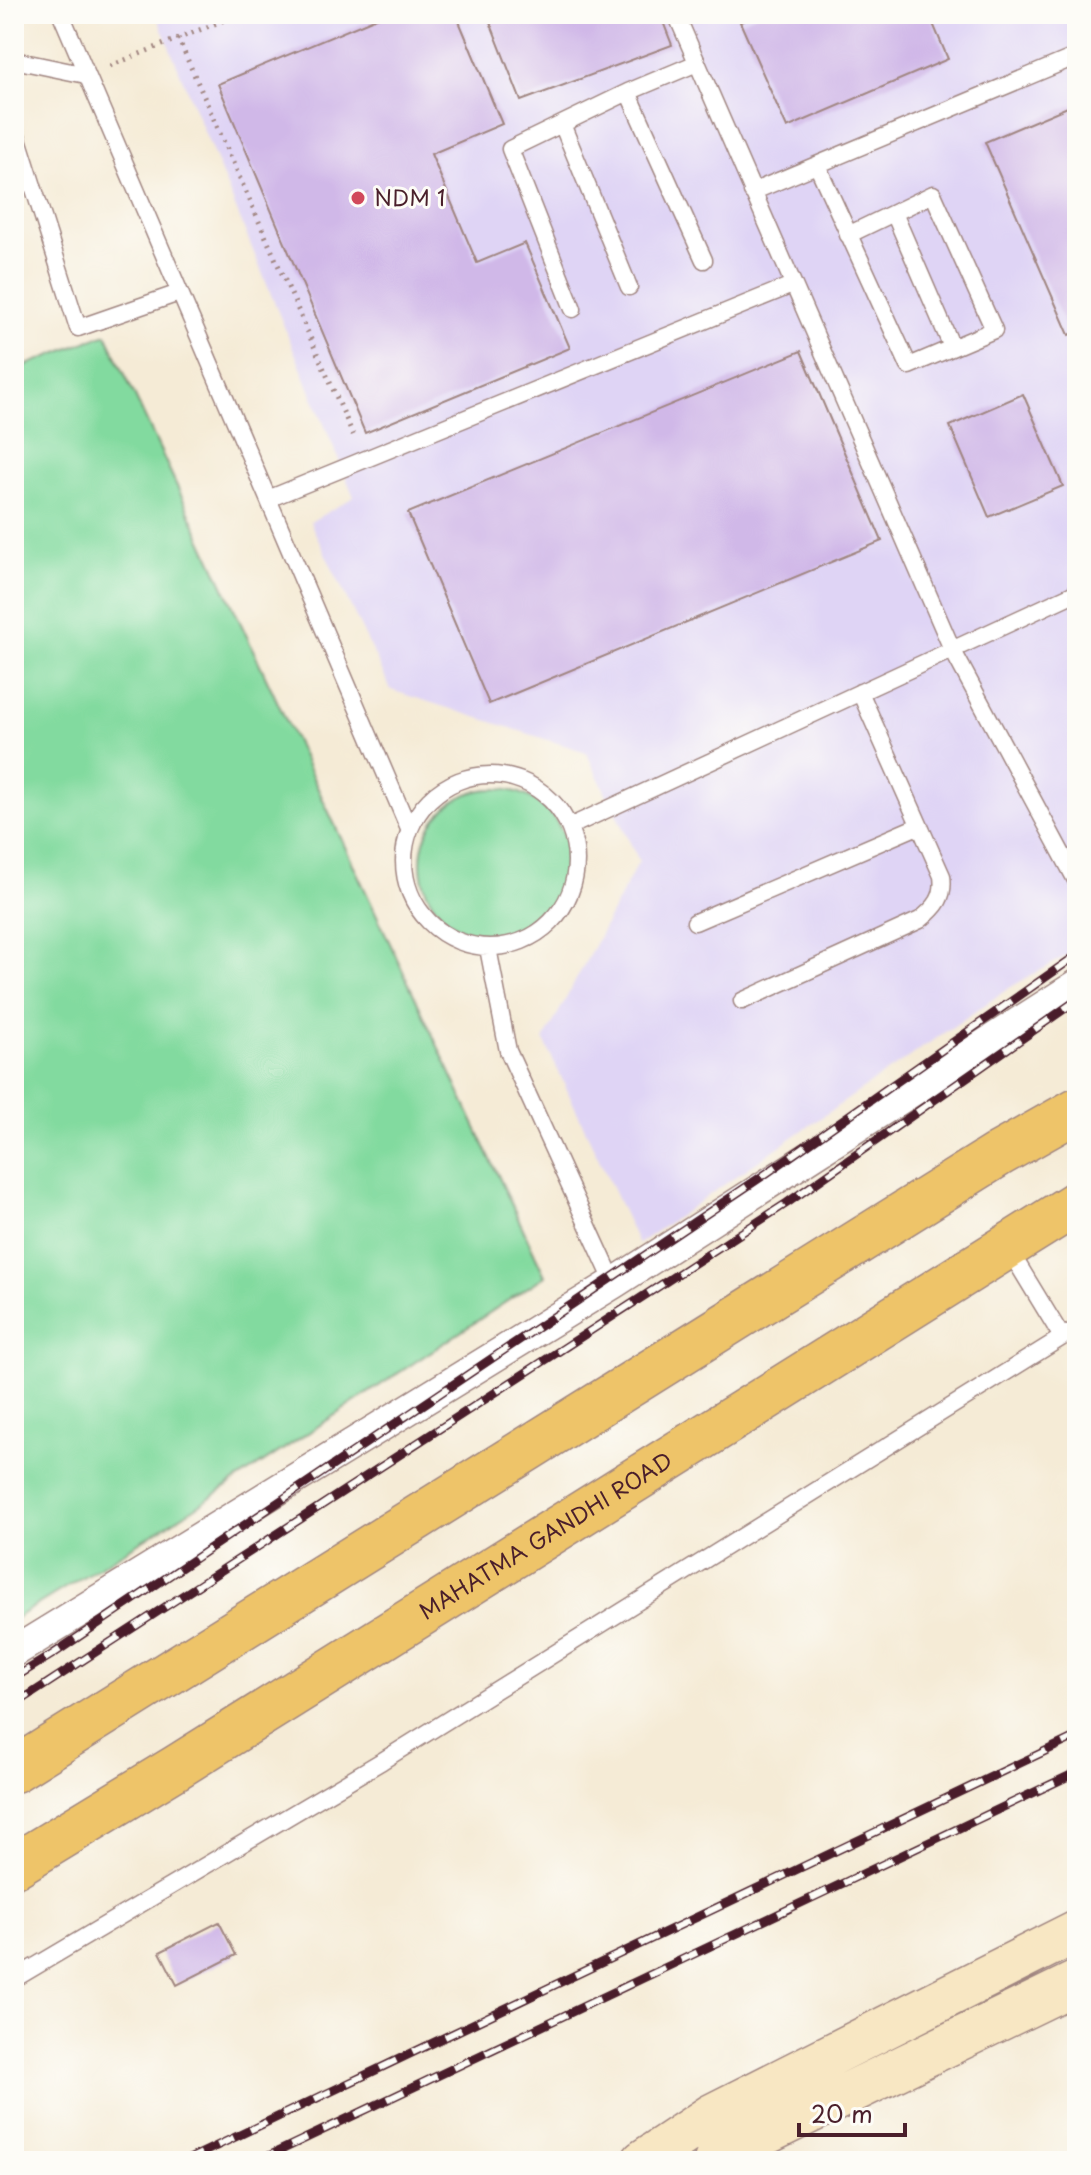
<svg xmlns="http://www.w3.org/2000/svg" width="1091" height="2175" viewBox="0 0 1091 2175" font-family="'Playpen Sans',sans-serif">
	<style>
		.built { fill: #dfd4f5 }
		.green { fill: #82da9f; stroke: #667c65; stroke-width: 2 }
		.building { fill: #d0b8e8 }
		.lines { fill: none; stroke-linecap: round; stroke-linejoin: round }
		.service-casing { stroke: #a08580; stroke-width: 19 }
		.minor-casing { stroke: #a08580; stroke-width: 33 }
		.secondary-casing { stroke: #a08580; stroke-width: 45 }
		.primary-casing { stroke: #a08580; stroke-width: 47 }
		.path { stroke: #a08580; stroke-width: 5; stroke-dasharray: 2 6; stroke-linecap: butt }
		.service { stroke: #fff; stroke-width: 16 }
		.minor { stroke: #fff; stroke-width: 30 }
		.secondary { stroke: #f8e7c3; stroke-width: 42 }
		.primary { stroke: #eec469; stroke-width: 44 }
		.rail-casing { stroke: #4a1f2b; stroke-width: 9 }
		.rail { stroke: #fdfcf7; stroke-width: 6; stroke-dasharray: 18; stroke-linecap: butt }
		.poi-dot { fill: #d1495b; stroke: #fdfcf7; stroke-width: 3 }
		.labels { text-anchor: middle; stroke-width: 6; stroke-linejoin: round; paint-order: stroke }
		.poi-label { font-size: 22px; fill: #4a1f2b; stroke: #fdfcf7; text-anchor: start }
		.street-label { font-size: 22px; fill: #4a1f2b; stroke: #fdfcf7 }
	</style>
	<rect width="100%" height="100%" fill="#fdfcf7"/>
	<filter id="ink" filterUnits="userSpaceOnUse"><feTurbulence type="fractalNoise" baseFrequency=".0125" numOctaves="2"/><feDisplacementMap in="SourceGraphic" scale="16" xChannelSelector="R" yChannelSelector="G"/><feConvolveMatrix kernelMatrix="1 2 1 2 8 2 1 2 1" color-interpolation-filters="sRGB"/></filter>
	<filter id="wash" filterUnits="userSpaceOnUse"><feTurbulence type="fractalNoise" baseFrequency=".006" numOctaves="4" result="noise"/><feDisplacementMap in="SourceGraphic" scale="32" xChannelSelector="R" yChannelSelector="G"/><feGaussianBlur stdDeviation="1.8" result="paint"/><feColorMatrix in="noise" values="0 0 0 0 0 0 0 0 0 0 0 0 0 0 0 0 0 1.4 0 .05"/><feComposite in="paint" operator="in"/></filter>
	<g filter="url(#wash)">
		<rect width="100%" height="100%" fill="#f5ebd6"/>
		<!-- built -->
		<path class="built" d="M156,14H1077V950L1009,988L638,1244L544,1040L639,861L586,752L391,690L310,522L354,497Z"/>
		<!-- green -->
		<path class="green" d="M106,334L545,1276L190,1511L14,1619V370Z
			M421 863a74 74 0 1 1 148 0a74 74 0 1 1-148 0Z"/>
		<g id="blocks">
			<!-- building -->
			<path class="building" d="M386,14H456L502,124L431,154L477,263L525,243L570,348L365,433L218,84Z
				M487,14H660L672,45L521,101Z
				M758,14H929L948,59L787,128L740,22Z
				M1077,103V332L1069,335L985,142Z
				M801,351L882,541L489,704L408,513Z
				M1023,394L1063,486L989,517L950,426Z
				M219,1922L236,1955L177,1985L160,1952Z"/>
		</g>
	</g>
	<g filter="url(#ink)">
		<use href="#blocks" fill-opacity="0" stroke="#a08580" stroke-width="2"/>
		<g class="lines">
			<!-- service casing -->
			<g class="service-casing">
				<path id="service" d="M61,14L409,829
					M676,14L952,649L1077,882
					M14,60L86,75
					M628,92L704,260
					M562,124L629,287
					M14,126L78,328L179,293
					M817,165L909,366L994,330L933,194L848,235
					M752,192L1077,56
					M894,213L952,347
					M573,309L510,149L628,92L697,63
					M268,499L792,285
					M404 861a86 86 0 1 1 172 0a86 86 0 1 1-172 0Z
					M569,827L1077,592
					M695,922L918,826
					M488,948L508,1051L614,1283
					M742,1001L920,920C936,907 945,897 942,876L860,692
					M1008,1248L1062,1337
					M14,1979L382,1761L1077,1328"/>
			</g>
			<!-- minor casing -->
			<g class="minor-casing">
				<path id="minor" d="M14,1652L614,1283L1077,985"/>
			</g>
			<!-- secondary casing -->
			<g class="secondary-casing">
				<path id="secondary" d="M643,2161L712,2115L1077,1931
					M715,2161L736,2148L1077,1982"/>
			</g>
			<!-- primary casing -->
			<g class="primary-casing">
				<g id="primary">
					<path d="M14,1770L999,1154L1077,1110"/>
					<path id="s1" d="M14,1866L177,1767L1077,1203"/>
				</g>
			</g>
			<!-- path -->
			<path class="path" d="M178,38L355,439
				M110,66L239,14"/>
			<!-- service -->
			<use href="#service" class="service"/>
			<!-- minor -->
			<use href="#minor" class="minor"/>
			<!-- secondary -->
			<use href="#secondary" class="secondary"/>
			<!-- primary -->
			<use href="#primary" class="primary"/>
			<!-- rail casing -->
			<g class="rail-casing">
				<path id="rail" d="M14,1678L53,1654L767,1173L1077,955
					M14,1705L787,1203L1077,1000
					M185,2161L1077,1736
					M258,2161L1077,1772"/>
			</g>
			<!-- rail -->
			<use href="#rail" class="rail"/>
		</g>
	</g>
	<!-- markers -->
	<circle class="poi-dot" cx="358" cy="198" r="8"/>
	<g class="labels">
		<!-- poi labels -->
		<g class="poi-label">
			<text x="374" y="206">NDM 1</text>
		</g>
		<!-- street labels -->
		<g class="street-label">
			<text dy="8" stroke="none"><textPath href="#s1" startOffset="626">MAHATMA GANDHI ROAD</textPath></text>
		</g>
	</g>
	<!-- margin -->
	<rect width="1091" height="2175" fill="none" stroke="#fdfcf7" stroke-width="48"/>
	<!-- scale -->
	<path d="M799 2123v12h106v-12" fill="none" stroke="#4a1f2b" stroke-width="4"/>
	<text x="811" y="2123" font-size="24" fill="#4a1f2b" stroke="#fdfcf7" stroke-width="6" paint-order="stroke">20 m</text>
</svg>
